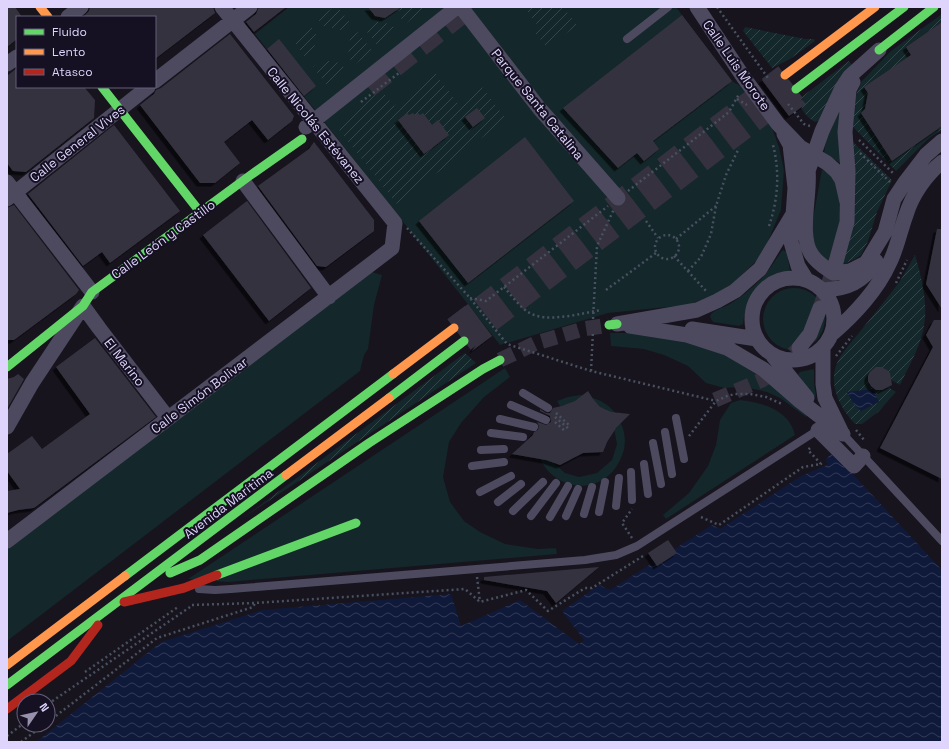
<svg xmlns="http://www.w3.org/2000/svg" width="949" height="749" viewBox="0 0 949 749" font-family="'Space Grotesk',sans-serif">
	<style>
		.green { fill: #14272a }
		.garden { fill: url(#garden-furrows) }
		.water { fill: url(#water-waves) }
		.building { fill: #363240; filter: url(#shadow) }
		.lines { fill: none; stroke-linecap: round; stroke-linejoin: round }
		.street-tunnel { stroke: #35313f; stroke-width: 15; stroke-dasharray: 15 8; stroke-linecap: butt }
		.secondary-tunnel { stroke: #35313f; stroke-width: 22; stroke-dasharray: 22 11; stroke-linecap: butt }
		.highway-tunnel { stroke: #35313f; stroke-width: 22; stroke-dasharray: 22 11; stroke-linecap: butt }
		.path { stroke: #48515f; stroke-width: 2.5; stroke-dasharray: 2 3; stroke-linecap: butt }
		.lane { stroke: #4d4a5f; stroke-width: 8 }
		.street { stroke: #4d4a5f; stroke-width: 15 }
		.fast { stroke: #63d668; stroke-width: 9 }
		.slow { stroke: #ff974d; stroke-width: 9 }
		.jam { stroke: #b3261e; stroke-width: 9 }
		.labels { text-anchor: middle; stroke-width: 4; stroke-linejoin: round; paint-order: stroke }
		.street-label { font-size: 13px; fill: #ded4fc; stroke: #151022 }
	</style>
	<defs>
		<pattern id="garden-furrows" width="10" height="10" patternUnits="userSpaceOnUse"><rect width="10" height="10" fill="#14272a"/><path d="M-1 1l2-2M0 10L10 0M9 11l2-2" fill="none" stroke="#36454a"/></pattern>
		<pattern id="water-waves" width="16" height="10" patternUnits="userSpaceOnUse"><rect width="16" height="10" fill="#0f193a"/><path d="M0 5q4-4 8 0t8 0" fill="none" stroke="#323a57"/></pattern>
		<filter id="shadow"><feDropShadow dx="-3.5" dy="3.5" stdDeviation="0" flood-color="#0009"/></filter>
	</defs>
	<rect width="100%" height="100%" fill="#17141e"/>
	<!-- green -->
	<path class="green" d="M289,7H676L732,81L742,87L771,125L779,147L784,170L781,210L766,246L757,260L732,285L715,295L687,305L608,313L500,345L255,34Z
		M843,95L840,163L824,153L828,128Z
		M822,169C856,186 835,239 828,266L816,255L810,235Z
		M783,250L787,252L790,272C785,275 778,276 773,278C754,287 745,305 743,324L739,326L713,322L710,317L711,314C716,309 724,307 730,304C741,297 752,288 761,279C768,273 780,252 783,250Z
		M372,272L382,275L374,305L368,349L364,355L360,371L7,641V548Z
		M763 319a31 31 0 1 1 62 0a31 31 0 1 1-62 0Z
		M610,333H633L694,343L709,348L748,365L807,415L806,417L780,398L767,392L744,387L724,388L706,383L688,366L664,355L644,349L611,346Z
		M505,368L510,377L484,397L461,423L449,442L443,477L450,502L464,521L480,532L505,544L538,549L556,548L557,554L228,582L188,579Z
		M813,369L814,370V382L816,396L814,398L812,396L798,374L800,372Z
		M580,395C600,398 615,406 622,426C626,436 626,448 621,458C598,511 521,482 539,422L548,426L546,444L554,463L565,473L579,477L597,473L612,460L617,444L613,423L562,410L557,401L568,397Z
		M740,400C762,402 790,411 795,435L666,519L663,515L689,493L708,466L716,445L720,420L731,403Z"/>
	<!-- garden -->
	<path class="garden" d="M334,7H338L350,23L341,30L323,26L318,19Z
		M400,7H421L423,10L405,24L399,15Z
		M524,7H563L577,25L547,48L534,31L539,27Z
		M942,14V22L906,47L911,55L868,93L865,109L861,113L892,161L942,126V129L928,139L896,171L853,127L854,101L861,82L891,51Z
		M373,21L391,24L397,31L378,46L364,28Z
		M310,25L316,33L314,52L306,58L292,39Z
		M745,27L805,39H814L815,41L790,59L772,68L743,31Z
		M358,32L372,51L354,65L348,56L350,38Z
		M322,60L341,63L346,71L327,85L313,67Z
		M849,61L854,68L820,120L815,122C807,118 799,108 799,99Z
		M435,73L459,105L482,87L506,119L397,204L336,126L381,90L394,106Z
		M853,142L892,180L877,212L868,241L861,255L855,259L841,265Z
		M915,255C922,279 929,305 923,331C919,349 908,368 900,385L891,380C885,353 857,376 873,388C878,392 883,390 888,387L896,392L878,412L862,424H855C842,410 830,390 835,369C838,356 850,344 858,334C872,316 887,299 900,281C905,273 910,263 915,255Z
		M465,353L476,363L243,518Z"/>
	<!-- water -->
	<path class="water" d="M873,389L879,402L861,411L854,404L847,392Z
		M831,454L835,455L942,570V742H36L161,642L262,610L451,594L461,626L520,600L579,644L584,640L562,611L599,585L610,590L712,525L720,529L801,476L829,464L825,460Z"/>
	<!-- building -->
	<path class="building" d="M7,7H15L22,17H17V39L7,47Z
		M90,7H213L215,13L155,59V17H83L89,11Z
		M259,7H286L254,32L246,22L256,14Z
		M368,7H401L385,18L375,16Z
		M682,15L732,81L653,141L659,149L644,161L637,153L618,168L563,108Z
		M942,22V126L892,161L861,113L865,109L868,93L864,87L911,55L906,47Z
		M230,34L294,116L292,121L268,140L252,120L224,142L240,163L215,183H200L140,105L154,94L156,90L161,88Z
		M279,39L316,86L304,96L267,49Z
		M17,68V87H84L95,100L94,118L26,172L13,171L7,163V76Z
		M773,72V77L775,82L780,86L784,87V91L786,97L792,101H797L802,100L806,104L789,116L762,80Z
		M477,108L485,118L473,127L465,117Z
		M407,113L409,115L413,113L415,115L418,113L420,115L423,113L432,125L438,120L449,135L424,154L398,120Z
		M114,125L180,211L110,263L102,252L83,266L28,194Z
		M525,137L574,201L468,283L419,221Z
		M314,142L374,220V231L326,267L317,266L258,186L309,149Z
		M247,201L311,288L269,321L203,235Z
		M14,205L79,290L76,294L14,340H7V208Z
		M937,229H942V309L926,284Z
		M468,304L492,336L472,351L476,345V340L474,334L469,330L466,329L464,320L458,316H452Z
		M934,320H942V479L880,448L933,347L926,335Z
		M95,338L156,417L34,508L18,510L7,513V491L20,489L7,471V454L32,436L42,449L90,414L56,367Z
		M876,367H881L887,370L890,373L892,385L882,390H876L871,386L868,381V376L870,372Z
		M18,374L24,379L7,409V379L14,377Z
		M588,391L593,399L600,407L611,412L630,414L616,428L607,442L603,452L583,453L560,465L546,460L512,454L533,435L534,432L538,430L539,426L537,422L546,425L551,422L550,416L540,411V409L546,413H550L553,408L562,406L575,401Z
		M668,540L677,553L657,566L648,553Z
		M599,567L556,603L547,591L484,580V577Z"/>
	<g class="lines">
		<!-- street-tunnel -->
		<path class="street-tunnel" d="M820,308L836,262
			M500,360L536,343L583,329L609,325
			M715,400L762,380L781,367L799,348"/>
		<!-- secondary-tunnel -->
		<path class="secondary-tunnel" d="M368,87L469,7"/>
		<!-- highway-tunnel -->
		<path class="highway-tunnel" d="M454,328L785,75
			M464,341L796,89"/>
		<!-- path -->
		<path class="path" d="M717,7L768,78
			M737,99L747,105
			M361,102L399,73
			M788,104L804,124L810,126
			M859,140L894,174
			M860,153L890,182
			M628,191L729,112L739,94
			M646,221L658,238
			M769,226C778,200 780,172 773,145
			M407,228L470,298L507,344L591,371L716,401
			M655 247a12 12 0 1 1 24 0a12 12 0 1 1-24 0Z
			M676,239L716,206
			M674,256L706,291
			M688,271L701,257L711,234L716,206L726,175L739,148
			M896,283L907,260
			M504,287C511,295 519,306 528,312C546,324 582,313 601,310
			M606,290L656,253
			M470,298L486,301L608,206
			M593,319L597,246L614,209
			M836,356L852,336
			M591,371L593,331
			M556,413L570,426
			M555,417L569,429
			M555,422L566,432
			M856,430L864,440
			M689,436L716,401L727,396L735,394H750L766,397L782,404
			M701,517L719,525L803,467L821,464L808,450L810,448
			M632,538L622,523L632,509
			M477,577L480,602
			M192,605L255,603L465,589L480,602L526,590L548,611L585,588H592L643,556L642,554
			M85,672L178,607
			M48,704L193,605
			M48,722L157,638L253,607L255,603
			M7,736L24,723
			M21,742L44,725"/>
		<!-- lane -->
		<path class="lane" d="M627,39L668,7
			M523,393L548,408
			M511,405L546,420
			M676,418L684,459
			M500,419L534,427
			M665,432L672,474
			M491,433L523,437
			M843,434L942,541
			M653,443L661,484
			M481,450L504,449
			M644,464L648,494
			M472,466L504,462
			M631,472L632,500
			M480,492L511,476
			M498,502L521,484
			M616,506L619,478
			M513,511L543,482
			M599,512L605,482
			M584,514L592,487
			M531,516L556,483
			M566,516L578,489
			M550,517L568,486
			M199,589L215,590L231,589L585,560L616,555L637,546L821,428"/>
		<!-- street -->
		<path class="street" d="M461,7L539,108L618,198
			M697,7L744,78L778,124L800,147L827,163L837,172L842,180L847,202
			M68,17L81,7
			M7,64L17,57
			M155,81L250,7
			M306,127L457,7
			M784,134L790,145L795,188L791,242L798,266L806,279
			M800,147C804,154 807,162 808,170C811,193 798,236 812,255C817,263 826,268 833,273L850,271L866,263L885,232L894,199L906,181L926,155L942,141
			M243,181L329,297
			M7,182L92,292
			M7,199L148,87
			M836,262L847,222L848,171L845,132L849,90L853,82
			M752 319a41 41 0 1 1 82 0a41 41 0 1 1-82 0Z
			M823,290C847,289 864,282 876,261
			M617,324L697,310L717,301L735,291L760,269L793,214L822,131L842,88L850,76L879,50
			M630,326L687,335L727,348L763,369L800,401L843,434
			M692,329L757,339
			M833,333C854,315 878,289 889,264C897,249 900,231 906,215C912,195 926,175 942,162
			M799,348L810,334L820,308
			M823,349V384L825,398L841,431
			M773,356L807,398
			M7,427L32,383L83,306L99,328L168,418
			M818,430L854,466L863,456
			M7,541L392,248L395,223L222,7"/>
		<!-- fast -->
		<path class="fast" d="M879,50L934,7
			M102,87L200,212
			M796,89L904,7
			M609,325L617,324
			M7,367L83,306L92,292L248,177L302,139
			M389,398L464,341
			M170,573L200,560L369,443L483,369L500,360
			M217,575L356,523
			M125,576L393,374
			M7,685L286,475"/>
		<!-- slow -->
		<path class="slow" d="M40,7L48,17
			M785,75L875,7
			M393,374L454,328
			M286,475L389,398
			M7,665L125,576"/>
		<!-- jam -->
		<path class="jam" d="M124,602L184,588L217,575
			M7,709L71,661L98,625"/>
	</g>
	<g class="labels">
		<!-- street labels -->
		<g class="street-label">
			<text transform="translate(737 65) rotate(55)" y="5">Calle Luis Morote</text>
			<text transform="translate(538 104) rotate(51)" y="5">Parque Santa Catalina</text>
			<text transform="translate(316 125) rotate(51)" y="5">Calle Nicolás Estévanez</text>
			<text transform="translate(77 143) rotate(-38)" y="5">Calle General Vives</text>
			<text transform="translate(163 239) rotate(-36)" y="5">Calle León y Castillo</text>
			<text transform="translate(125 362) rotate(52)" y="5">El Marino</text>
			<text transform="translate(199 395) rotate(-37)" y="5">Calle Simón Bolivar</text>
			<text transform="translate(228 503) rotate(-37)" y="5">Avenida Marítima</text>
		</g>
	</g>
	<!-- border -->
	<rect width="949" height="749" fill="none" stroke="#ded4fc" stroke-width="16"/>
	<!-- legend -->
	<rect x="16" y="16" width="140" height="72" fill="#151022" stroke="#655e79"/>
	<rect x="24" y="29" width="20" height="6" fill="#63d668" stroke="#655e79"/>
	<text x="52" y="36" font-size="12" fill="#ded4fc">Fluido</text>
	<rect x="24" y="49" width="20" height="6" fill="#ff974d" stroke="#655e79"/>
	<text x="52" y="56" font-size="12" fill="#ded4fc">Lento</text>
	<rect x="24" y="69" width="20" height="6" fill="#b3261e" stroke="#655e79"/>
	<text x="52" y="76" font-size="12" fill="#ded4fc">Atasco</text>
	<!-- north arrow -->
	<g transform="translate(36 713) rotate(56)"><circle r="19" fill="#151022" stroke="#655e79"/>
	<path d="M0-3L7 15L0 10L-7 15Z" fill="#9891ae"/>
	<text y="-6" font-size="11" font-weight="bold" text-anchor="middle" fill="#ded4fc">N</text>
	</g>
</svg>
